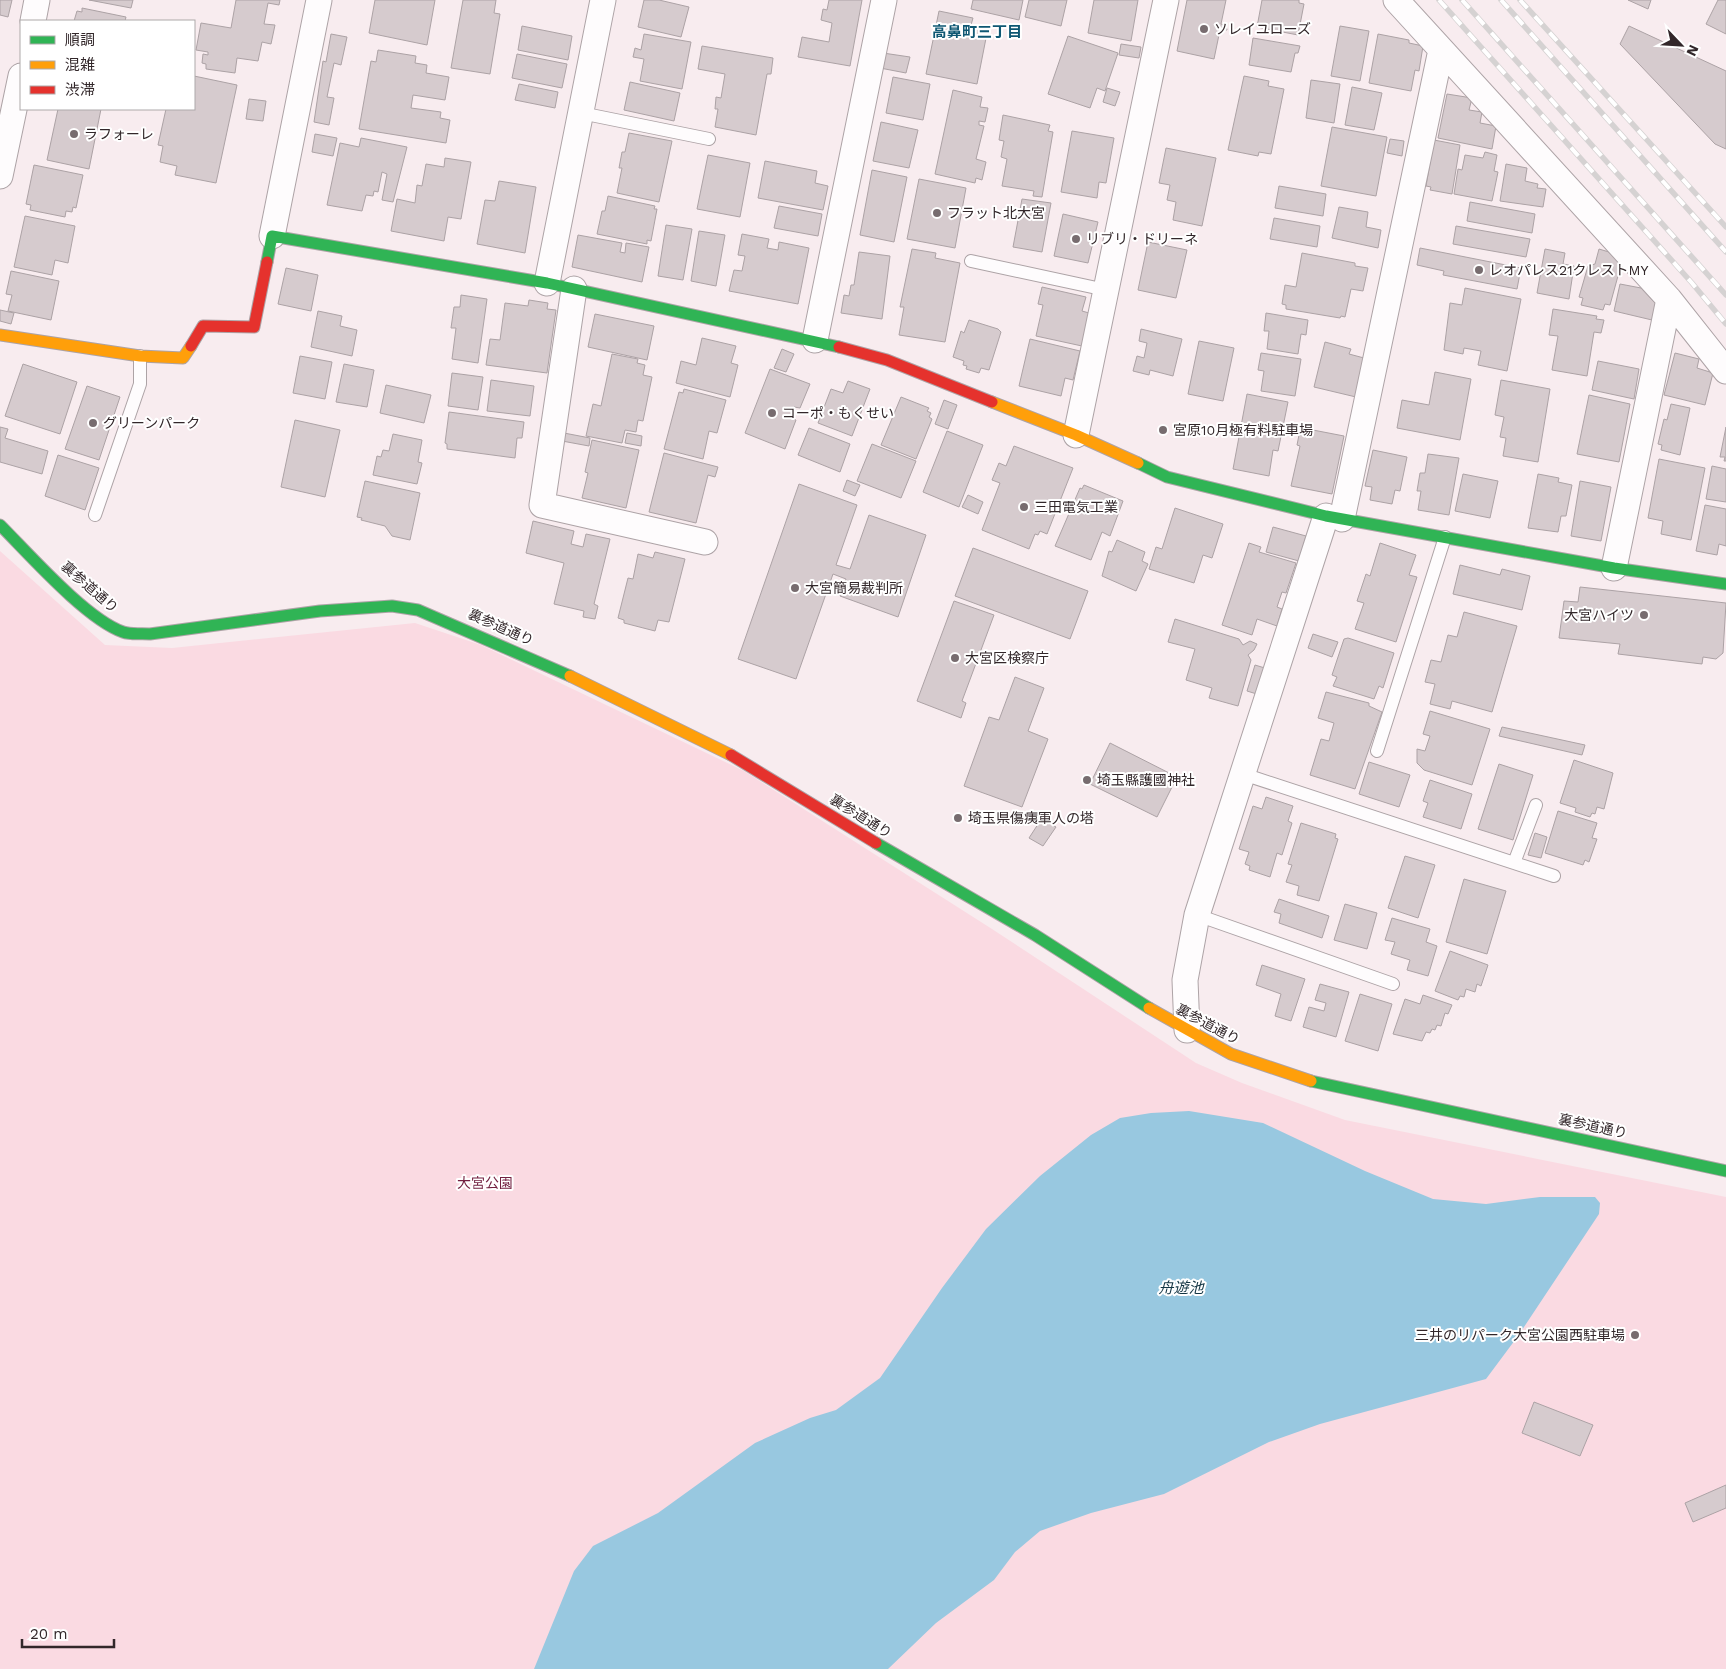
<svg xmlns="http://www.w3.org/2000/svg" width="1726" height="1669" viewBox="0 0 1726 1669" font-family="'Work Sans','Noto Sans JP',sans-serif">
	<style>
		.green { fill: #fadae2 }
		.water { fill: #98c8e0 }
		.building { fill: #d6cbce; stroke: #aca2a5 }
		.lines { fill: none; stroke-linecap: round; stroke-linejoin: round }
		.lane-casing { stroke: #ada3a6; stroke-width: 14 }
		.street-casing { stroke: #ada3a6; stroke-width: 27 }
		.fast-casing { stroke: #ada3a6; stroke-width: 13 }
		.slow-casing { stroke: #ada3a6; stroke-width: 13 }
		.jam-casing { stroke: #ada3a6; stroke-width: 13 }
		.lane { stroke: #fefcfd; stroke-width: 12 }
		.street { stroke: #fefcfd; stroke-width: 25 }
		.fast { stroke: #30b455; stroke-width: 11 }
		.slow { stroke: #ff9f0a; stroke-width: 11 }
		.jam { stroke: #e5322d; stroke-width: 11 }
		.rail-casing { stroke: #d5d2d2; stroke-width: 5.5 }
		.rail { stroke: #fff; stroke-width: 4; stroke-dasharray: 11; stroke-linecap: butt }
		.poi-dot { fill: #776c6f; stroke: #fff; stroke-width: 2 }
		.labels { text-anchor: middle; stroke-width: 4; stroke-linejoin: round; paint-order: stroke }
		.poi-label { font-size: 14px; fill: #32272a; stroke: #fff; text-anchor: start }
		.street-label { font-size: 14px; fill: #32272a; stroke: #fff }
		.park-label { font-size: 14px; fill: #722040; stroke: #fff }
		.neighbourhood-label { font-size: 15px; font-weight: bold; fill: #0e5773; stroke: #fff }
		.water-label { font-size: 15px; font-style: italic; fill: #123443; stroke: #fff }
	</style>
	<rect width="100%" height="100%" fill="#f8ecef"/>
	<!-- green -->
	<path class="green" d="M0,551L105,645L172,648L415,623L481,645L744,771L992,929L1196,1063L1242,1083L1345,1120L1726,1197V1669H0Z"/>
	<!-- water -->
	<path class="water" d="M1189,1111L1263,1123L1365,1171L1433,1199L1486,1204L1540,1197H1595L1600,1203L1599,1214L1518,1336L1486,1379L1320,1424L1269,1442L1164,1494L1091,1513L1040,1531L1015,1552L994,1580L936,1623L888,1669H534L574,1571L593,1546L658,1513L755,1443L810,1418L836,1410L880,1378L942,1288L986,1229L1040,1176L1091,1135L1120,1118L1151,1113Z"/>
	<!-- building -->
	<path class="building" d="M0,0H12L8,17L0,15Z
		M89,0H133L131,8Z
		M236,0H280L279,5L268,3L264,24L275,25L271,44L262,42L258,61L237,58L235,73L206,69V64L202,63L203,54L208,55V52L196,50L201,23L231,28Z
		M375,0H435L427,45L369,33Z
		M463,0H496L494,13L500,14L490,74L451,68Z
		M644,0H659L689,7L681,37L638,27Z
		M829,0H862L850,66L798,57L802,37L829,42L832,23L821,20L823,9L827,10Z
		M973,0H1023L1019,20L971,9Z
		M1029,0H1067L1061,26L1025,17Z
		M1094,0H1138L1131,41L1088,33Z
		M1187,0H1226L1221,24L1226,26L1227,30H1220L1214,59L1177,51Z
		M1262,0H1299V3L1304,4L1298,35L1257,27Z
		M1628,0H1651L1648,9Z
		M1718,0H1726V34L1706,24Z
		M82,8L126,17L125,21H74L77,11L82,12Z
		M939,11L973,18L971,25L988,28L977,84L926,74Z
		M522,26L572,36L568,60L518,50Z
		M1340,26L1369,31L1360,81L1331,76Z
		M1629,26L1726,71V149L1715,144L1620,44Z
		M331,34L347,37L341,65L334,63L327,97L334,98L329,125L314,122L323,61L326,62Z
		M644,34L691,42L682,89L640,81L644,59L633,57L635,48L641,50Z
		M1378,34L1409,40V43L1423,46L1419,71L1415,70L1411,91L1369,83Z
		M1068,36L1118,53L1105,91L1097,88L1090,108L1048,94Z
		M1253,38L1300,46L1298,53H1295L1291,72L1249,65Z
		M1121,44L1141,47L1139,58L1119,55Z
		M702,46L773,58L771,74H767L756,135L715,127L718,109H715L716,97L721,98L725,74L698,69Z
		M378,50L416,56L415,63L427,65L426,73L449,77L445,100L413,95L411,108L441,112L440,118L450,120L446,143L359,129L371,61L376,62Z
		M883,53L910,57L906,73L880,68Z
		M517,54L567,64L562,88L512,78Z
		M194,76L237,85L216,183L175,175L177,166L160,162L163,146L158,145L166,109H194Z
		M1244,76L1269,81L1268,86L1284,89L1271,154L1259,152L1258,156L1228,150Z
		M893,77L930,84L923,120L886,113Z
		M1311,80L1340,84L1334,123L1306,118Z
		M630,82L680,93L674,121L624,110Z
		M519,84L558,92L555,108L515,100Z
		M1352,87L1382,93L1374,130L1345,125Z
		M1107,88L1120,92L1115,106L1103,102Z
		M953,90L982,97L980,107L988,108L985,122L979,121V125L984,126L976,159L986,162L982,180L976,178L975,183L935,174Z
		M1447,94L1472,98L1469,110L1482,112L1480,123L1496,126L1492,149L1438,138Z
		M249,99L266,101L263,121L246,119Z
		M58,109H101L89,169L47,160Z
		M1003,115L1050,125L1048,131L1053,132L1042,197L1033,196L1034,191L1002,186L1007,159L1001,157L1004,141L999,140Z
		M881,122L918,130L909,168L873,161Z
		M1332,127L1387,137L1376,196L1321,186Z
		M1072,131L1114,138L1106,183L1099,182L1097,198L1061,192Z
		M629,133L672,141L659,202L617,193L622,168H619L622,152H625Z
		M315,134L337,138L333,156L312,152Z
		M361,138L407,147L393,202L382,200L387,174L382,172L378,192L374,191L373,196L366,195L362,211L327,205L340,143L359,147Z
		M1390,139L1404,141L1402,156L1387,153Z
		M1434,140L1460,145L1452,194L1430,190L1431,187L1426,186Z
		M1166,148L1216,158L1202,226L1173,220L1176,202L1167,200L1170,185L1159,183Z
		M1485,152L1497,155L1494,171L1498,172L1492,201L1454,194L1458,169L1462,170L1465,155L1483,158Z
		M708,155L750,163L740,217L697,209Z
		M445,158L471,162L461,219L448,217L444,241L391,231L397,199L415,203L417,185L422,186L426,164L444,167Z
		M765,161L817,171L815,183L828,186L823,210L758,198Z
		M1506,164L1527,168L1525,181L1538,184L1537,188L1546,189L1543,207L1500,201Z
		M34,165L83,175L76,208L73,207L72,212L66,211L65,217L30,210L31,205L26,204Z
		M872,170L907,177L894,242L860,235Z
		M919,179L966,188L955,248L907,239Z
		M499,181L536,187L525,253L477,244L485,200L495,201Z
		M1279,186L1326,194L1323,216L1275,208Z
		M608,196L655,206L654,209H657L651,241L647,240V244L597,234L602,211H605Z
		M1022,199L1051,203L1042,252L1013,247Z
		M1470,202L1535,214L1532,233L1467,221Z
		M779,206L822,214L818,236L774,228Z
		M1339,207L1368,212L1366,227L1381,230L1378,248L1332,238Z
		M1063,214L1098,222L1088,263L1054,256Z
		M25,216L75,226L68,263L55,260L52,275L14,267Z
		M1274,218L1320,226L1317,247L1270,239Z
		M666,225L692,229L683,280L658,276Z
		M1456,226L1530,239L1526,257L1453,244Z
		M699,231L725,235L716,286L691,281Z
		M742,234L769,239L767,248L778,250L779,242L809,248L798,304L729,291L734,270L742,271L745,256L738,255Z
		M578,235L622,243L620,252L625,253L626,243L649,247L642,282L572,267Z
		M1148,242L1187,250L1176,298L1138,290Z
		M1420,248L1521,268L1517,289L1443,275L1444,271L1417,265Z
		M912,249L936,253L935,258L960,263L945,342L899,335L904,307H900Z
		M1545,249L1565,253L1563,264L1574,266L1569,299L1537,293Z
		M1599,249L1609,252L1621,265L1610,305L1605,304L1603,310L1581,305L1583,298L1579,297L1588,266L1595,264Z
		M859,252L890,256L882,319L841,313L844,295L849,296L851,285H854Z
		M1302,253L1355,263V266L1368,268L1363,291L1351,289L1345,317L1341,316L1340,318L1286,309V305L1282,304L1285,285L1296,287Z
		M286,268L318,275L311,311L278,304Z
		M11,271L59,281L51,320L8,311L12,295L6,294Z
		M1620,284L1641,288L1656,304L1652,320L1614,311Z
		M1042,287L1086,297L1082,311L1089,313L1082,346L1036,336L1043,305L1038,304Z
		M1465,288L1521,299L1507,371L1478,365L1481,351L1464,348L1463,354L1444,350L1450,303L1462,305Z
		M461,295L487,299L478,363L452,359L456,328H451L454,307H460Z
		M529,300L548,303L547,309L556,310L547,373L486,365L490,339L500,340L505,303L528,306Z
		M1553,309L1597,316L1596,319L1604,320L1601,333L1594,332L1587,376L1552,370L1558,336L1549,335Z
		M0,310L14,313L11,324L0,321Z
		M318,311L342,316L340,326L357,330L352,356L311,347Z
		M1266,313L1308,320L1306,335L1301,334L1298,354L1267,349L1269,331H1264Z
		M595,314L654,326L647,360L588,347Z
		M969,320L998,329L1001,332L989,370L981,368L979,373L966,369L967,366L963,365L964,361L953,357L961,331L964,333Z
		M1141,329L1182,339L1173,376L1150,370L1149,375L1133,371L1137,356L1144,358L1147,343L1139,341Z
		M702,338L736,346L731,363L738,365L730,397L676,383L681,361L696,365Z
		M1030,339L1080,351L1073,380L1065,378L1061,396L1019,386Z
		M1199,341L1234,348L1223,401L1188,394Z
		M1325,342L1351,349L1349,354L1364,358L1356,397L1314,387Z
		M782,349L794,354L786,372L774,368Z
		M1261,353L1301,359L1295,396L1261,391L1264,371L1258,370Z
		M1675,353L1699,359L1697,368L1713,373L1705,405L1664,395Z
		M612,354L638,359L637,363L645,365L643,375L652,377L643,421L638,420L636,432L625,430L622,443L586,436L593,404L601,406Z
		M300,356L332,362L325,399L293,393Z
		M1598,361L1639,369L1634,399L1592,390Z
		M23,364L77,382L60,434L5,416Z
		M344,364L374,370L367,407L336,402Z
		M770,369L810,384L800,408L794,407L790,417L796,420L785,449L745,433Z
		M1435,372L1471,379L1460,440L1397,428L1402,400L1429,405Z
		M452,373L483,377L478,410L448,406Z
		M491,380L534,386L530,416L487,411Z
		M1501,380L1550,389L1538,462L1503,456L1506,438L1500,437L1504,417L1495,415Z
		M848,381L870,389L852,436L818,423L831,389L843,393Z
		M386,385L431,395L424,423L380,413Z
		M87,386L120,397L99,460L65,449Z
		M684,389L726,400L717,433L709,431L703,459L664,449L679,392L683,393Z
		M1247,394L1288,402L1278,451L1273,450L1269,476L1233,469Z
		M1589,395L1630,404L1619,462L1577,454Z
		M901,397L929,408L927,411L931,413L929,417L932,419L916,459L881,445Z
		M944,400L957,405L948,429L935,424Z
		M1671,404L1690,408L1680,455L1661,450L1662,445L1658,444L1664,419L1667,420Z
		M449,412L524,422L522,438H517L515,458L447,449V444L445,443Z
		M295,420L340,430L325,497L281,487Z
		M0,427L8,429L5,438L48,451L42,474L0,462Z
		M1726,427V461H1724L1725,457H1720Z
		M809,428L850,444L840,472L798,455Z
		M1313,430L1344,436L1332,494L1291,486L1300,446L1297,445L1299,435H1302L1303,432L1312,434Z
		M947,431L983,445L959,507L923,492Z
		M564,433L590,438L589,446L562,441Z
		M627,433L642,436L641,446L625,443Z
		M393,434L422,440L418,462L422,463L417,484L373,475L377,456L381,457L383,450L389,451Z
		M592,440L639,450L626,508L582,498L588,473L585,472Z
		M872,444L916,461L901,498L857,481Z
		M1014,446L1073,468L1047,534L1040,531L1038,535L1035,534L1029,549L982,530L1000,483L992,480L999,463L1006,466Z
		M1373,450L1407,457L1400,491L1395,490L1392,504L1370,500L1372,487L1365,486Z
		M664,453L718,467L715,477L708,475L696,523L649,512Z
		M1428,454L1459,458L1449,515L1418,510L1421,491H1417L1420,473H1425Z
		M58,455L99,468L85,510L45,496Z
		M1659,459L1705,468L1691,540L1661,534L1663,521L1648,518Z
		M1712,466L1726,469V502L1706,499Z
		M1463,474L1498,481L1490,518L1455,511Z
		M1538,474L1559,478L1558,482L1572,485L1566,516H1561L1558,532L1528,528Z
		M847,480L860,485L855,496L843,491Z
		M365,481L420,493L410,540L392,536L385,526L361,520L362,518L357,517Z
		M1580,481L1611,487L1601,541L1571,536Z
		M799,484L857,505L836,565L850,569L869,515L926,535L898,617L840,596L846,579L833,574L796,679L738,659Z
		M1084,485L1123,501L1110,536L1102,532L1091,560L1055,546L1080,488L1082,489Z
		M968,495L983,502L978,514L962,507Z
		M1705,505L1726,509V546L1719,544L1717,555L1696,551Z
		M1175,508L1223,524L1212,558L1203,555L1194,583L1149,569L1156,547L1162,549Z
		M533,521L574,531L571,544L583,547L586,534L610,539L594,604L598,606L595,619L583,617L584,611L554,604L564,563L526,553Z
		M1273,527L1306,536L1299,561L1266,552Z
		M1117,540L1145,552L1142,561L1148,564L1136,591L1102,576L1109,551L1112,552Z
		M1249,543L1261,547L1259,552L1296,563L1286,593L1282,592L1277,607L1282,609L1277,626L1257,619L1252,635L1222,625Z
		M1380,543L1416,555L1409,575L1417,577L1396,642L1355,629L1364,603L1357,601L1366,574L1370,576Z
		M973,548L1088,591L1070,639L955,596Z
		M655,552L685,559L669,622L658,620L655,631L624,623V620L618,618L628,578L633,579L638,554L653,558Z
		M1460,565L1500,575L1502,569L1530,576L1522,610L1453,594Z
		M1580,587L1726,603L1723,653L1716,659L1703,657L1702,664L1618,654L1620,644L1559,638L1564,601L1578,602Z
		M954,601L994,615L962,701L966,703L961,718L917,701Z
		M1464,612L1517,626L1492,712L1452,701L1450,709L1430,704L1435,684L1425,682L1431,660L1441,662L1448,635L1457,637Z
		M1175,619L1239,639L1243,645L1250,641L1257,644L1254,650L1248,655L1251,660L1238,706L1209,698L1212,688L1186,680L1195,649L1168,642Z
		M1313,634L1338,642L1332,657L1308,648Z
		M1348,638L1394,653L1383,688L1379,686L1374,699L1333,686L1337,677L1332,675L1344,639Z
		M1255,665L1268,669L1260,695L1247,691Z
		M1015,677L1044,688L1028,731L1048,739L1022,807L964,786L989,717L999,720Z
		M1326,692L1369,703V706L1382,712L1355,789L1310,775L1321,739L1329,741L1334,723L1318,718Z
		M1430,711L1490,729L1472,785L1424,770L1417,763V749L1425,751L1430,736L1423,734Z
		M1502,727L1585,745L1582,755L1499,736Z
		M1110,743L1177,777L1157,817L1090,784Z
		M1574,760L1613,773L1604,809L1597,807L1595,814L1592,813L1590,817L1575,812L1576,808L1560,803Z
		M1369,762L1410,775L1399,807L1359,794Z
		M1499,764L1533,775L1513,840L1478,829Z
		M1430,780L1472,794L1461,829L1423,817L1428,803L1423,801Z
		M1266,797L1293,806L1288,821L1292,823L1282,855L1277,853L1270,877L1249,870L1250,866L1245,864L1249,852L1239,849L1253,806L1262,809Z
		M1558,811L1597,823L1592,838L1597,839L1589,862L1585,860L1583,865L1545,853Z
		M1042,818L1056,827L1043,846L1029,838Z
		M1301,823L1336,834L1335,838L1338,839L1319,901L1297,895L1299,886L1286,882L1292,865L1288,864Z
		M1535,833L1547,837L1541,858L1528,855Z
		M1405,856L1435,865L1418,918L1388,908Z
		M1464,879L1506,891L1487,954L1446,942Z
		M1279,899L1329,916L1322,938L1279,923L1281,914L1274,912Z
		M1345,904L1377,913L1367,949L1334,940Z
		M1392,918L1430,929L1426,942L1437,946L1428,976L1407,970L1410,960L1391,954L1395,942L1385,940Z
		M1450,951L1488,965L1481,986L1477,984L1475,992L1466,989L1464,997L1460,996L1458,1000L1435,991Z
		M1262,965L1305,979L1291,1021L1275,1016L1281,994L1256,985Z
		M1320,984L1349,992L1336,1037L1303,1027L1309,1007L1324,1011L1326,1003L1315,1000Z
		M1360,994L1392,1004L1378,1051L1345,1041Z
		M1423,995L1452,1005L1448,1014L1445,1013L1441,1026L1437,1025L1435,1030L1432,1029L1430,1033L1426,1032L1422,1041L1393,1034L1405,999L1420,1004Z
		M1534,1402L1593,1425L1580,1456L1522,1433Z
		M1726,1485V1508L1693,1522L1685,1503Z"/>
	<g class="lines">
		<!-- lane casing -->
		<g class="lane-casing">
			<path id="lane" d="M581,113L709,139
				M971,261L1106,290
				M95,515L140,384V356
				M1377,751L1445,537
				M1243,774L1554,876
				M1514,863L1536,805
				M1197,915L1393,984"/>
		</g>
		<!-- street casing -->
		<g class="street-casing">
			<path id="street" d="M1396,0L1669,299L1726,371
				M33,21L37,0
				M0,176L21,76
				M272,236L319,0
				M547,283L603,0
				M574,289L542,505L705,542
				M815,340L884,0
				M1076,435L1166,0
				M1342,519L1441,50
				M1614,568L1669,299
				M1187,1030L1185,980L1197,915L1326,516"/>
		</g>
		<!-- fast casing -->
		<g class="fast-casing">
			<path id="fast" d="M267,262L272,236L547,283L839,347
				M1138,463L1167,477L1326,516L1614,568L1726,584
				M0,525C29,554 86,619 123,632C131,635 141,633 150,634L320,611L392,606L418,610L570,676
				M876,843L1035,935L1149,1008
				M1311,1081L1726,1171"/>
		</g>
		<!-- slow casing -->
		<g class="slow-casing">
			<path id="slow" d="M0,335L140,356L183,358L191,346
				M992,402L1076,435L1138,463
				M570,676L731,755
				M1149,1008L1231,1054L1311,1081"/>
		</g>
		<!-- jam casing -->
		<g class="jam-casing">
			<path id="jam" d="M191,346L203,326L254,327L267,262
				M839,347L887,360L992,402
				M731,755L876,843"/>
		</g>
		<!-- lane -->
		<use href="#lane" class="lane"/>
		<!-- street -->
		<use href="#street" class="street"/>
		<!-- fast -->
		<use href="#fast" class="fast"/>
		<!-- slow -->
		<use href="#slow" class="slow"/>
		<!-- jam -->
		<use href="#jam" class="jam"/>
		<!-- rail casing -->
		<g class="rail-casing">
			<path id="rail" d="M1439,0L1692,283L1726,324
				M1462,0L1726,295
				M1501,0L1726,252
				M1520,0L1726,227"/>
		</g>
		<!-- rail -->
		<use href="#rail" class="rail"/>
	</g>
	<!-- markers -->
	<g class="poi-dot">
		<circle cx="1204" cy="29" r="5"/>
		<circle cx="74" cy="134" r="5"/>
		<circle cx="937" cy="213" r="5"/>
		<circle cx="1076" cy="239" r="5"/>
		<circle cx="1479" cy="270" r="5"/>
		<circle cx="772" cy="413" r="5"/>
		<circle cx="93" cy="423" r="5"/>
		<circle cx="1163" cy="430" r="5"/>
		<circle cx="1024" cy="507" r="5"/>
		<circle cx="795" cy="588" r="5"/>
		<circle cx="1644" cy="615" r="5"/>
		<circle cx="955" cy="658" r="5"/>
		<circle cx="1087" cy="780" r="5"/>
		<circle cx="958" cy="818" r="5"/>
		<circle cx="1635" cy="1335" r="5"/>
	</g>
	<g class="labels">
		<!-- poi labels -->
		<g class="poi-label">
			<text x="1214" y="34">ソレイユローズ</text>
			<text x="84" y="139">ラフォーレ</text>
			<text x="947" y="218">フラット北大宮</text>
			<text x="1086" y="244">リブリ・ドリーネ</text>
			<text x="1489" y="275">レオパレス21クレストMY</text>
			<text x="782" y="418">コーポ・もくせい</text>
			<text x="103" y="428">グリーンパーク</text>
			<text x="1173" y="435">宮原10月極有料駐車場</text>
			<text x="1034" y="512">三田電気工業</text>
			<text x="805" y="593">大宮簡易裁判所</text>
			<text x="1634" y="620" text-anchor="end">大宮ハイツ</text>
			<text x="965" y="663">大宮区検察庁</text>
			<text x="1097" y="785">埼玉縣護國神社</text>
			<text x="968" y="823">埼玉県傷痍軍人の塔</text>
			<text x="1625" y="1340" text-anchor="end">三井のリパーク大宮公園西駐車場</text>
		</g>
		<!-- street labels -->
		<g class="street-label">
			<text transform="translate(90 587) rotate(41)" y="5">裏参道通り</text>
			<text transform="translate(501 627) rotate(24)" y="5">裏参道通り</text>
			<text transform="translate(861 816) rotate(32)" y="5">裏参道通り</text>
			<text transform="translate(1208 1024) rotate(28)" y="5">裏参道通り</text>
			<text transform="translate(1593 1126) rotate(12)" y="5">裏参道通り</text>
		</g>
		<!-- park labels -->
		<g class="park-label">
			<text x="485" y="1188">大宮公園</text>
		</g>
		<!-- neighbourhood labels -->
		<g class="neighbourhood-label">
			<text x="977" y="37">高鼻町三丁目</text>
		</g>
		<!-- water labels -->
		<g class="water-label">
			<text x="1181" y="1293">舟遊池</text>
		</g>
	</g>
	<!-- legend -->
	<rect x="20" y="20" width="175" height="90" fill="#ffffff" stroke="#ada9aa"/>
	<rect x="30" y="36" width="25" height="8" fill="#30b455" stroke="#ada9aa"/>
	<text x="65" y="45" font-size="15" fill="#32272a">順調</text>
	<rect x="30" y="61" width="25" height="8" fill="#ff9f0a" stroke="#ada9aa"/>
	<text x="65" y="70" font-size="15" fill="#32272a">混雑</text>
	<rect x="30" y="86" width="25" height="8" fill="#e5322d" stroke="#ada9aa"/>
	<text x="65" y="95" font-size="15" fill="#32272a">渋滞</text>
	<!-- north arrow -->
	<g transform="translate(1681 45) rotate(115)" stroke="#ffffff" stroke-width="4" paint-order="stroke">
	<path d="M0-4L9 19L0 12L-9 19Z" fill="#32272a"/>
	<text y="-8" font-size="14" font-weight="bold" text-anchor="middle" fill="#32272a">N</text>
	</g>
	<!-- scale -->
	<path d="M22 1639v8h92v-8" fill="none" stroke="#32272a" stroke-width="2.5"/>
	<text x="30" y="1639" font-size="15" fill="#32272a" stroke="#ffffff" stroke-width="4" paint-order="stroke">20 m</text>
</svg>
